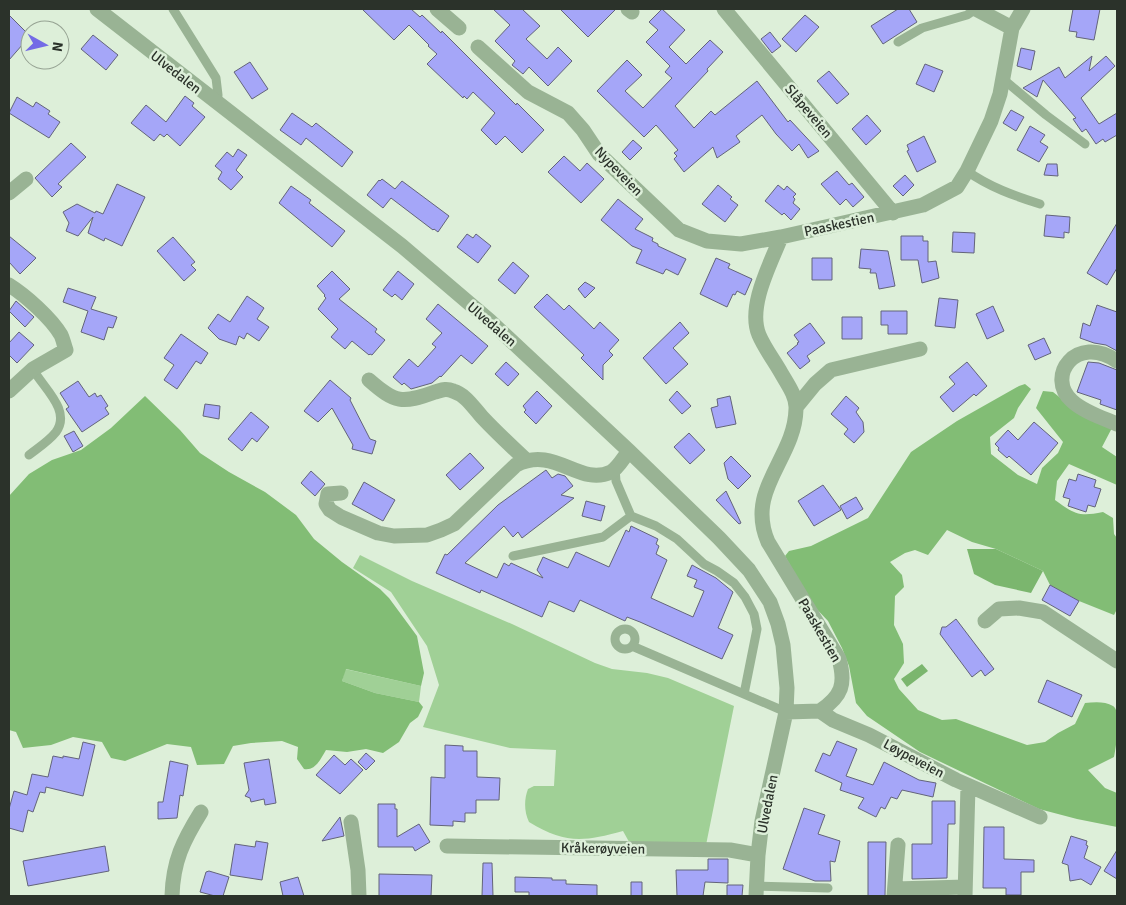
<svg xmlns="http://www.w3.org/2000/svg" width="1126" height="905" viewBox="0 0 1126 905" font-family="Signika,sans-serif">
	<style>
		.green { fill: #a0d096 }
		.forest { fill: #82bd75 }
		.water { fill: #7bb66e }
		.building { fill: #a5a6f8; stroke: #63647a }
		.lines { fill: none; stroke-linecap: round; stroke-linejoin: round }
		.service { stroke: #99b394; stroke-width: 9 }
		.minor { stroke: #99b394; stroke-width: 15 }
		.labels { text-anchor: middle; stroke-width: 5; stroke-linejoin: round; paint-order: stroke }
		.street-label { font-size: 14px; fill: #2b322a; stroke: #ddefd9 }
	</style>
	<rect width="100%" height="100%" fill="#ddefd9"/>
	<!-- green -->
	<path class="green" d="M360,555L412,581L512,624L595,663L612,669L647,673L668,678L734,706L705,850L633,849L623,831C583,842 565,844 529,822C524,812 524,799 528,789L534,786H554L556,750L510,748L423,727L439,685L427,646L391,592L353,568Z
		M345,669L421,686L419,702L375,693L342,681Z"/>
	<!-- forest -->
	<path class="forest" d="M1025,384L1031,389L1018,408L1014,418L990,437L991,454L1018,475L1037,484L1042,468L1058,453L1063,442L1036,408L1043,391L1053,392L1077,411L1113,426L1102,447L1117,457V485L1069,464L1057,481L1055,500C1074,514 1079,517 1103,512L1113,518L1114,534L1117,538V609L1114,615L1079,601L1050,585L1043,571L996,549L972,542L947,530L928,555L915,550L905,553L890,562L902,575L904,587L895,596L894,625L903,644L904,663L894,679L899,689L918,710L942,720L956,719L1027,745L1045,742L1058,733L1075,724L1085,703C1094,702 1105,701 1113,706C1122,711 1116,747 1114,757L1088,770L1105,788L1117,793V827L1077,819L1039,809L920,752L867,716L856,703L849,666L842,648L828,621L810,602L785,556L789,551L811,546L868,518L911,452L957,421L1019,386Z
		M145,396L180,430L200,453L229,472L265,492L296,515L314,539L342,562L380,589L389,598L417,636L424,673L421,686L346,669L342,681L375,693L419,702L423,707L418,717L410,723L399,742L383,753L366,749L347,752L326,750C321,758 316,771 304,769L297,759L298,747L282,741L251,743L233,746L224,764L197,765L191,747L167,744L125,761L111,758L102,742L73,737L51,745L23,748L16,732L9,730V496L29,474L52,460L81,450L111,428Z"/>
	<!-- water -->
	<path class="water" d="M967,549H996L1043,571L1031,593L995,585L974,574Z
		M922,664L928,671L907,687L901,679Z"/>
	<!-- building -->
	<path class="building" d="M362,9H411L420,17L422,15L441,33L442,31L516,105L517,103L544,130L522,153L505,136L496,145L481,130L495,113L473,92L467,99L464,96L463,98L427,64L437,54L428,46L429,45L409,25L394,40Z
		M493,9H522L540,26L526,39L547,59L558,47L572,61L548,86L529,67L523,74L512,65L515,61L495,41L510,25Z
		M560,9H616L588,37Z
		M662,9L685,30L669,47L686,64L710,40L723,52L707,69L708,71L675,106L694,128L711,111L715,115L757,81L788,122L790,120L819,151L808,158L799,144L792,151L776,134L762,115L736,136L740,142L717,158L713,147L684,172L674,159L677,156L674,153L678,150L656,125L644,137L597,91L627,60L642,75L625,91L643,108L672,78L665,72L670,66L646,42L658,30L649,22Z
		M898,9H909L917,22L883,44L871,26Z
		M1073,9H1100L1094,40L1076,37L1077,32L1069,31Z
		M9,15L30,36L9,60Z
		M805,15L819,27L796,52L782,39Z
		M770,32L781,46L772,53L761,39Z
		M93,35L118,55L106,70L81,49Z
		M1021,48L1035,51L1031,70L1017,66Z
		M1092,56L1089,71L1106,56L1115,66L1081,98L1099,124L1117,113V135L1105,142L1103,139L1096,144L1086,129L1082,132L1073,119L1076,118L1043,80L1037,97L1023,88L1059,67L1065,78Z
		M250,62L268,89L252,99L234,72Z
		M925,64L943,71L934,92L916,84Z
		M829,71L849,94L837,104L817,81Z
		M185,96L194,103L192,106L205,117L180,146L167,134L164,137L160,134L154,141L131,123L146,105L166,122Z
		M17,97L33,107L36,102L50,111L48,114L60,122L49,138L9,113Z
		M1011,110L1024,117L1016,131L1003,123Z
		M292,113L312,127L316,123L353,152L342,167L306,138L301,145L280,130Z
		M867,115L881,131L866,145L852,129Z
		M1030,126L1045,135L1040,142L1048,147L1039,162L1017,150Z
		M924,136L936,162L917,172L907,151L909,150L907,145Z
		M633,140L642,148L630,160L622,152Z
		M71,143L86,157L58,184L62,187L52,197L35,178Z
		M238,149L247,155L236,170L243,177L231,190L218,179L222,172L215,166L227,152L233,157Z
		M564,156L580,171L587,163L604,179L581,203L548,172Z
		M1047,164H1057L1058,176L1044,175Z
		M837,171L849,185L852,183L864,197L853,207L846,199L840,205L821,184Z
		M905,175L914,185L903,196L893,186Z
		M382,179L395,189L402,181L449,216L438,232L434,229L433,230L391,198L383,208L367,195L379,180L380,181Z
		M117,184L145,197L122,246L105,238L104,241L88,233L93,217L78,236L66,231L69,223L63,212L77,204L95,213L96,211L103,214Z
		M718,185L732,197L730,199L738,205L725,222L702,204Z
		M778,185L784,190L787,186L796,194L793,197L795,199L793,203L800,209L791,220L784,213L782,215L765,201Z
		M291,186L311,200L309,203L345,231L332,247L279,203Z
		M618,199L643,219L635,229L653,238L652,241L658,244V246L686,259L678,275L666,269L663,274L636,263L642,250L632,246L601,220Z
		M1046,215L1070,217L1069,233L1064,232V238L1044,236Z
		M1117,223V268L1107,285L1087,273Z
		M953,232L975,233L974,253L952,252Z
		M467,234L473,238L476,234L491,246L478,263L457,247Z
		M9,236L36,258L20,274L9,262Z
		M901,236H923V241H928V262L936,261L939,278L922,283L918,260H901Z
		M173,237L195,262L191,265L196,270L184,281L157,251Z
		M861,249L888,251L895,286L879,289L876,273H870L871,269L859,268Z
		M716,258L730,264L728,268L752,279L745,295L737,291L735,295L733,294L727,307L700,294Z
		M812,258H832V280H812Z
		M513,262L529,276L515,294L498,280Z
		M332,271L350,289L339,299L377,329L375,332L385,340L372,355L370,354L369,355L352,341L345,349L331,337L338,329L318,309L326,298L324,296L325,295L317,286Z
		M398,271L414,284L402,300L395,294L392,297L383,290Z
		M585,282L595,288L585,298L578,289Z
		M68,288L96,297L91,309L117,317L113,328L108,327L104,340L81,332L88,311L63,302Z
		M547,294L564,310L569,305L594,329L600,322L619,340L609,351L613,355L603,365V380L581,358L584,355L534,307Z
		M247,296L264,308L257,319L269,327L259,341L247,333L244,339L239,336L236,345L219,339L208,328L218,314L230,322Z
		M939,298L958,300L955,328L935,326Z
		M16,301L34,317L25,327L9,311Z
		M438,304L488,346L472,364L461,355L441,377L440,376L432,383L411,389L404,383L402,385L393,377L409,359L418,367L436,347L432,344L442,333L426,319Z
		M1097,305L1117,312V351L1106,345L1094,343L1080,338L1083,323L1090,326Z
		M993,306L1004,331L987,339L976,314Z
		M881,311H907V334H888V325H881Z
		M842,317H862V339H842Z
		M680,322L689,333L673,348L688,364L666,384L643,358Z
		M810,323L825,343L807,356L810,361L800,369L787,353L798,344L797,343L799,342L794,335Z
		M19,332L34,345L17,363L9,355V343Z
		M181,334L208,353L201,364L196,361L177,389L164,380L174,365L164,358Z
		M1044,338L1051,353L1035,360L1028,345Z
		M506,362L519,374L508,386L495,374Z
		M967,362L987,386L976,396L974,394L953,412L940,397L955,384L949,377Z
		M1088,362L1099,363L1117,370V410L1100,404L1101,400L1077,392Z
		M330,380L351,398L350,400L370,439L376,441L372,454L352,449L353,445L332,408L318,422L304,411Z
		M78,381L89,397L95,393L97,397L101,395L108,406L105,408L109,414L82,432L66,409L69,407L60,393Z
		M537,391L552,406L536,424L524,412L526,410L523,406Z
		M677,391L691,406L682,414L669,400Z
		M730,396L736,424L716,428L711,408L718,406L717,399Z
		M846,396L859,408L856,412L863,422L864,432L854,443L844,434L848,429L831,414Z
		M205,404L220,406L219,419L203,416Z
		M251,412L269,427L257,442L252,438L242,451L228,439Z
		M1034,422L1058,443L1031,475L1009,456L1007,458L998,450L999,448L995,444L1008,430L1018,440Z
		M74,431L83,446L73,452L64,436Z
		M689,433L705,450L690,464L674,447Z
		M470,453L484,468L460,490L446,475Z
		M731,456L751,476L738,489L728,479L724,463Z
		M546,470L552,478L558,474L565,476L573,486L561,495L574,498L522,538L518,532L513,537L504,526L465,563L497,578L504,563L509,566L511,563L543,578L537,570L543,557L568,568L576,552L609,567L626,530L629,532L631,526L658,539L656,544L659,546L656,554L667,560L651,598L693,617L704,591L694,587L697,580L687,576L692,565L716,578L733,592L718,628L733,635L722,659L640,622L627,617L625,621L580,600L574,612L549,601L542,617L481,590L480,593L436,573L445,554L447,555L498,505Z
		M311,471L325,484L315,496L301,483Z
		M1078,474L1096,480L1094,487L1101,489L1095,507L1088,505L1086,512L1068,506L1070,499L1063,497L1069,479L1076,481Z
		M364,482L395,500L383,521L352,504Z
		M823,485L841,510L814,526L798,501Z
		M726,491L741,523L739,524L716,500Z
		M856,497L863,509L847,519L840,506Z
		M586,501L605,506L601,521L582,516Z
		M1050,585L1079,601L1070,616L1042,600Z
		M956,619L994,669L985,676L981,670L972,677L940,634L942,627H946Z
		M1047,680L1082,695L1072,717L1038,702Z
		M837,741L857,749L846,776L873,785L884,762L919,780L936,783L933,797L902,790L897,799L891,797L885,809L881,807L876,817L858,808L864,798L840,790L842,783L815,771L823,753L830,756Z
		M83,742L95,745L83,796L46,787L45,793L40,792L33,812L28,810L23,832L9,828V809L14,791L27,795L32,774L48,777L53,756L63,758V756L79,759Z
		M445,745L463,746V751H477V777L500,778L499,800H476V813H465V822L453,821V826L430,825L431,777L445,778Z
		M366,753L375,761L366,770L358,762Z
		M334,755L345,765L351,759L363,770L340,794L316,775Z
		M269,759L276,803L265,805L264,799L251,802L250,798L245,796L249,790L244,763Z
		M170,761L188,765L183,796L180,795L177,818L158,819V802H163Z
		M932,801H955V824H948L947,878L912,879V844H932Z
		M378,804H395V809H397V837L419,824L430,842L415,851L413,847H378Z
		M804,808L825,815L818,834L840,841L835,862L830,861L831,881H815L783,869Z
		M340,817L344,836L322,841Z
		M984,827H1004V859L1034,860V872H1021V895H1006V888H983Z
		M1071,836L1087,841L1086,845L1088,846L1084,858L1101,867L1091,885L1081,879L1070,881L1068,865L1062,863Z
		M256,841L268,843L262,880L230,875L235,844L255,847Z
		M868,842H886L885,896H868Z
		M105,846L109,871L28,886L23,861Z
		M1117,850V879L1104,871Z
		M708,859H728V883L705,882L703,896H677L676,870H708Z
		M483,863H492L493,896H482Z
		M209,871L229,877L223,896H215L200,892L206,872Z
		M379,874L432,875L431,896H379Z
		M298,877L304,896H283L280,882Z
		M515,877L552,878V880H566V884L597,885V896H529V892H515Z
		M631,882H642V896H631Z
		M727,885H743L742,896H727Z"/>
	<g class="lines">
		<!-- service -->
		<path class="service" d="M173,9L216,78L218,95L217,103
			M898,42L922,28L967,15L976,9
			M1003,79L1046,115L1085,144
			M967,171C989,187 1015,196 1040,204
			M29,455C38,448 49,441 56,432C72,410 42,387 33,369
			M615,468L616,481L631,516
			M513,556L603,537L631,516L656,526L677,539L704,564L717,571L734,583L745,597L754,614L757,629L744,694
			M615 639a10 10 0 1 1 20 0a10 10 0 1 1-20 0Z
			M632,646L786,712
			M757,886L828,888"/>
		<!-- minor -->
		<path class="minor" d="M97,9L402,246L490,321L629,451L719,538L749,570L770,602L778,624L783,645L787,688L786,712L762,821L758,855L756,896
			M437,9L459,28
			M628,9L632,12
			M724,9L893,213
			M976,9L1012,28
			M478,47L528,92L568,113L583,130L599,154L679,230L707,241L741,244L781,237L923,205L957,187L967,171L991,121L1000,94L1012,28L1023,9
			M9,193L26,179
			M781,237C771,263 747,306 759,335C764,347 773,359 780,371C786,382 797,396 796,409C795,459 745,489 768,542L839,659C846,684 842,696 820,711
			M9,285C25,295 51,318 61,335C63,339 64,345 66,350L33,369L9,391
			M1117,361C1076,333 1045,377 1072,401C1084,412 1103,418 1117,424
			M369,380C395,403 402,404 435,392C442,390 446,388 453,391C466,395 473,407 482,417C496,432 511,446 526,460
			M797,406L815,384L831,370L920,349
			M341,493L328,494L326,504L330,510L341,517L378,533L394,536L427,535L441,530L454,524L516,465C555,445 579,487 611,472C618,468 624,457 629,451
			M985,621L999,609L1019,608L1043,612L1117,661
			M786,712L820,711L833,720L869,735L956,780L1040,817
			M351,822L358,870L359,896
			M447,846L730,850L758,855
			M895,889L965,887
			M172,896C173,861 183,841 201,812
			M894,896L898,845
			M965,896L968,786"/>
	</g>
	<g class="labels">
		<!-- street labels -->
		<g class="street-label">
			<text transform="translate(176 72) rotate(38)" y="5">Ulvedalen</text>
			<text transform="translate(809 111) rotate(50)" y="5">Slåpeveien</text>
			<text transform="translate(619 171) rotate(46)" y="5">Nypeveien</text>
			<text transform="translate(839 224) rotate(-12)" y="5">Paaskestien</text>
			<text transform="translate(492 324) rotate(41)" y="5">Ulvedalen</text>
			<text transform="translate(820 630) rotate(60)" y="5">Paaskestien</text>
			<text transform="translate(914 758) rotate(28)" y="5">Løypeveien</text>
			<text transform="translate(767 804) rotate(-79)" y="5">Ulvedalen</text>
			<text transform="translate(603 848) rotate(1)" y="5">Kråkerøyveien</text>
		</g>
	</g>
	<!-- border -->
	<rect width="1126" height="905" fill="none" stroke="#2b322a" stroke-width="20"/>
	<!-- north arrow -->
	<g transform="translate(45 45) rotate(98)"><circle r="24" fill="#ddefd9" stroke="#96a393"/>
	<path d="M0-4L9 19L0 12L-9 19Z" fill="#746be6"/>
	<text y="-8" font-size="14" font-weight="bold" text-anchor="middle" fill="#2b322a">N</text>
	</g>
</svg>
